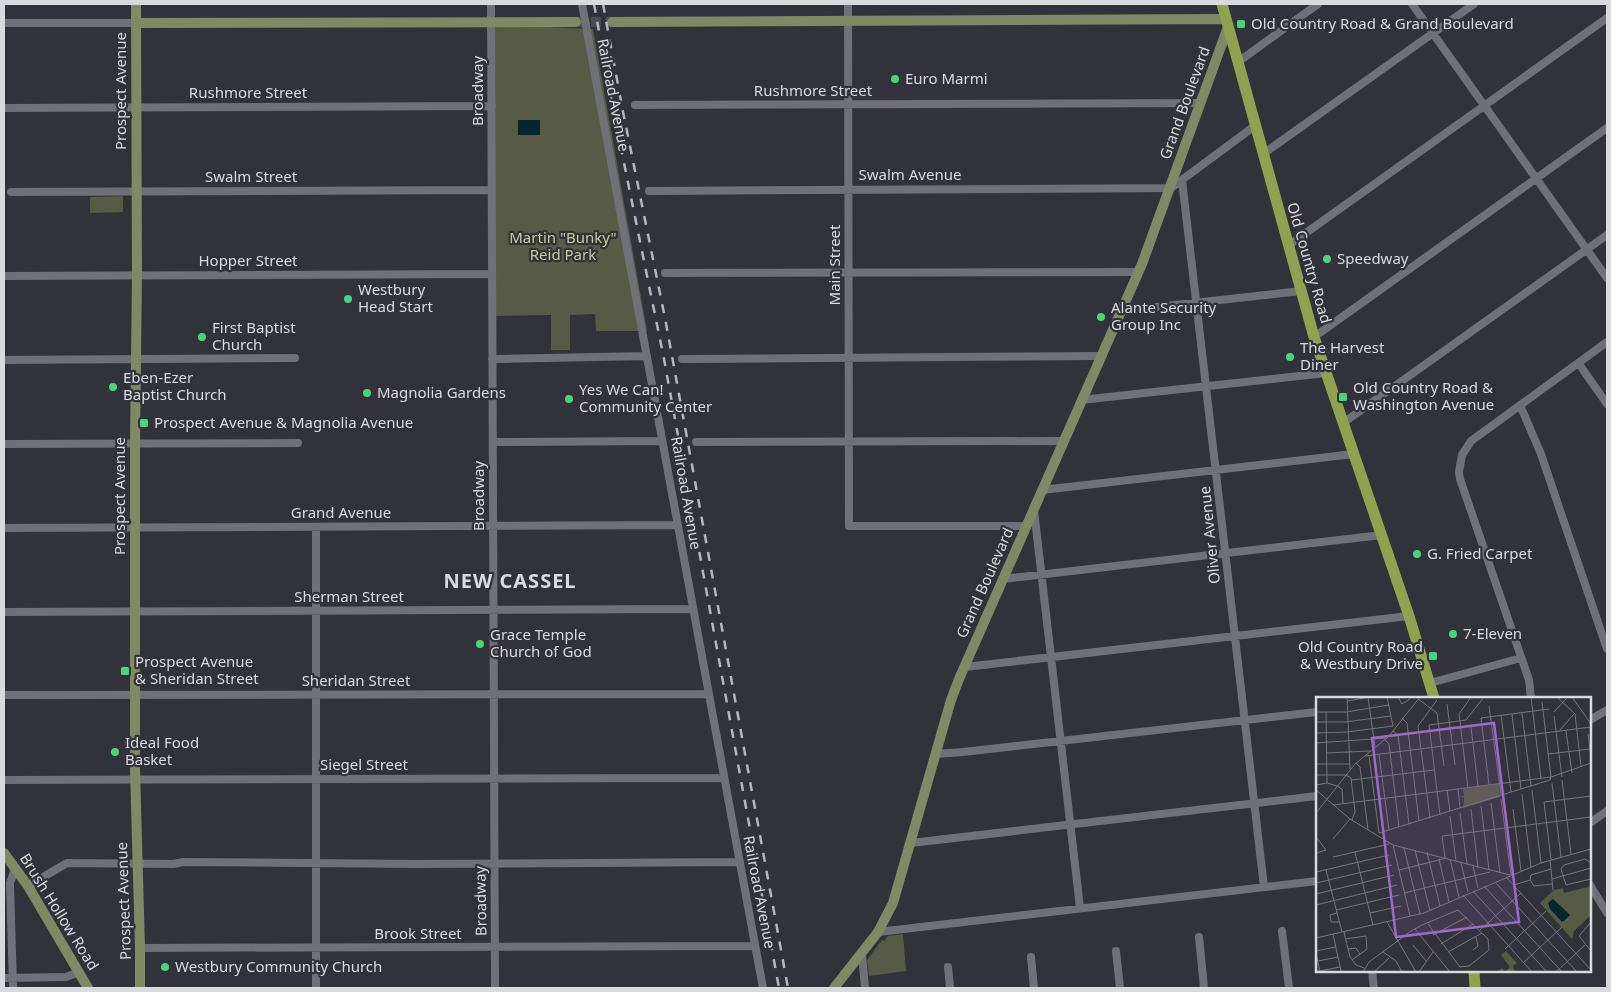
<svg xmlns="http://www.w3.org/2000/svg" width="1611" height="992" viewBox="0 0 1611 992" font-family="'Noto Sans',sans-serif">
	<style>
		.green { fill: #575a44 }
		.water { fill: #02272f }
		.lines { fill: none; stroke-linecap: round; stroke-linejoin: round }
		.secondary-tunnel { stroke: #4b4b53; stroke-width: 10; stroke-dasharray: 10 5; stroke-linecap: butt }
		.street { stroke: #707079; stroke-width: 8 }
		.secondary { stroke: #808964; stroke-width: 10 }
		.primary { stroke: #90a250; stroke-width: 11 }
		.rail { stroke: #b6b6bb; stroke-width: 2.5; stroke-dasharray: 9 9; stroke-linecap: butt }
		.poi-dot { fill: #45d77a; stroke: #32323a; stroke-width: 2 }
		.labels { text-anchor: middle; stroke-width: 4.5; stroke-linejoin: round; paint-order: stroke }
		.poi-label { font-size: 15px; fill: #d9d9de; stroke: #32323a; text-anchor: start }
		.street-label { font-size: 15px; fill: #d9d9de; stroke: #32323a }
		.park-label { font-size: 15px; fill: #c6ce8f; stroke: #32323a }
		.district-label { font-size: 20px; font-weight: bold; letter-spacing: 1px; fill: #d9d9de; stroke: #32323a }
		.inset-road { fill: none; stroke: #75757c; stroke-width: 1 }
		.view { fill: #9c69ca; fill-opacity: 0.15; stroke: #9c69ca; stroke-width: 2.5 }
		.inset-edge { fill: none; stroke: #d9d9de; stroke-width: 2.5 }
	</style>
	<rect width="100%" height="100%" fill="#32323a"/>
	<!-- green -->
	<path class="green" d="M495,25L593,29L647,331H596L595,314L570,315V350H551V315L495,316Z
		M123,196V212L90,213V197Z
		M903,934L906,971L869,976L867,960L882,940L884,941L888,936Z"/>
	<!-- water -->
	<path class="water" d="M518,120H540V135H518Z"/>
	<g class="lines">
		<!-- secondary-tunnel -->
		<path class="secondary-tunnel" d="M576,22H612"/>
		<!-- street -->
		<path class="street" d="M491,4L495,988
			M582,4L763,988
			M848,4L849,526H1026
			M1412,4L1607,278
			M4,23H136
			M1238,62L1318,4
			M635,105L1201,103
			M4,108L492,106
			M1263,154L1474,4
			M1182,180L1264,887
			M649,191L1171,188L1256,125
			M11,192L492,190
			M1289,245L1607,18
			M665,273L1138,272
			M4,276L492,274
			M1121,311L1301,291
			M1314,337L1607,128
			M492,359L647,356
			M682,359L1101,356
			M4,360L295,358
			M1579,364L1607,404
			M1081,400L1326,373
			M1520,405L1541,454L1607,649
			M1343,423L1607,235
			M493,442L662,441
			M696,442L1063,441
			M4,444L298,443
			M1042,490L1354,454
			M1034,510L1080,908
			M316,527V988
			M4,528L678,525
			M1003,579L1382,535
			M4,612L693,609
			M965,667L1409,616
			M1430,683L1521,658
			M4,695L709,694
			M1531,698L1529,680L1460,479L1459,472L1462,455L1471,441L1607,342
			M1590,720L1607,710
			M936,754L963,752L1317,712
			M4,780L724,778
			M1590,823L1607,811
			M911,843L1317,796
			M1590,885L1607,913
			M28,886L67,863L173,864L184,862L417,864L740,862
			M1282,931L1289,988
			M878,932L1317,881
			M1199,937L1204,988
			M140,948L755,946
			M1116,951L1120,988
			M862,954L865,988
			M1031,957L1034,988
			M948,967L950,988
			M1372,971L1374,988
			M4,978L66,977L79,972
			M13,988L10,883L15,869"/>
		<!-- secondary -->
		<path class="secondary" d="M136,4L137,275L135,443V769L140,948V988
			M612,22L1226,19
			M136,23L576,22
			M4,853L28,886L88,988
			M834,988L878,932L893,903L951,700L959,679L1142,264L1228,27"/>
		<!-- primary -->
		<path class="primary" d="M1222,4L1314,337L1409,616L1434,698
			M1474,971L1475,988"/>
		<!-- rail -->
		<path class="rail" d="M594,4L614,114L664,359L779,988
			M603,4L623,112L665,318L788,988"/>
	</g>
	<!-- markers -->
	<g class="poi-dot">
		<rect x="1236" y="19" width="10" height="10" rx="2.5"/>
		<circle cx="895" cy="79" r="5"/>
		<circle cx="1327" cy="259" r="5"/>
		<circle cx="348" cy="299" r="5"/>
		<circle cx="1101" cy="317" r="5"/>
		<circle cx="202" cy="337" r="5"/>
		<circle cx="1290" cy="357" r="5"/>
		<circle cx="113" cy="387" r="5"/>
		<circle cx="367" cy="393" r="5"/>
		<rect x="1338" y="392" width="10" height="10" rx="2.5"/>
		<circle cx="569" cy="399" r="5"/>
		<rect x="139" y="418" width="10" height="10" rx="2.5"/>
		<circle cx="1417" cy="554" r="5"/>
		<circle cx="1453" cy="634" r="5"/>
		<circle cx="480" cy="644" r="5"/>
		<rect x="1428" y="651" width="10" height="10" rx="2.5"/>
		<rect x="120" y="666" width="10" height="10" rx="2.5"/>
		<circle cx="115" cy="752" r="5"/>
		<circle cx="165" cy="967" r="5"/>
	</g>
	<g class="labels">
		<!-- poi labels -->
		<g class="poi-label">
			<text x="1251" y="29">Old Country Road &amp; Grand Boulevard</text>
			<text x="905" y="84">Euro Marmi</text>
			<text x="1337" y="264">Speedway</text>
			<text x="358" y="295">Westbury<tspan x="358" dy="17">Head Start</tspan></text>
			<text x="1111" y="313">Alante Security<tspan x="1111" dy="17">Group Inc</tspan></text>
			<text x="212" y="333">First Baptist<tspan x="212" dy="17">Church</tspan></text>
			<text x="1300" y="353">The Harvest<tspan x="1300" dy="17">Diner</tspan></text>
			<text x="123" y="383">Eben-Ezer<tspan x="123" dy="17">Baptist Church</tspan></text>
			<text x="1353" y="393">Old Country Road &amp;<tspan x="1353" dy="17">Washington Avenue</tspan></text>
			<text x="579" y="395">Yes We Can!<tspan x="579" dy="17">Community Center</tspan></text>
			<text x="377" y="398">Magnolia Gardens</text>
			<text x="154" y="428">Prospect Avenue &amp; Magnolia Avenue</text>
			<text x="1427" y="559">G. Fried Carpet</text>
			<text x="1463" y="639">7-Eleven</text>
			<text x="490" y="640">Grace Temple<tspan x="490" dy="17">Church of God</tspan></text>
			<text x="1423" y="652" text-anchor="end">Old Country Road<tspan x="1423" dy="17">&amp; Westbury Drive</tspan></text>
			<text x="135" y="667">Prospect Avenue<tspan x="135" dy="17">&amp; Sheridan Street</tspan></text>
			<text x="125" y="748">Ideal Food<tspan x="125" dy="17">Basket</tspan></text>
			<text x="175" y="972">Westbury Community Church</text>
		</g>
		<!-- street labels -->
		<g class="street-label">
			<text transform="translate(121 91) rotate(-90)" y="5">Prospect Avenue</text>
			<text transform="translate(478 91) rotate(-90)" y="5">Broadway</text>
			<text x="813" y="96">Rushmore Street</text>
			<text x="248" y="98">Rushmore Street</text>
			<text transform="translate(613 95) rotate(79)" y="5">Railroad Avenue</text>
			<text transform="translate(1185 103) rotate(-70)" y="5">Grand Boulevard</text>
			<text x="910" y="180">Swalm Avenue</text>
			<text x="251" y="182">Swalm Street</text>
			<text x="248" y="266">Hopper Street</text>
			<text transform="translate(1309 263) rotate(74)" y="5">Old Country Road</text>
			<text transform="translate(835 265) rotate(-90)" y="5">Main Street</text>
			<text transform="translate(686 493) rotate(80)" y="5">Railroad Avenue</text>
			<text transform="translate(120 496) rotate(-90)" y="5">Prospect Avenue</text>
			<text transform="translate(479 496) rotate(-90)" y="5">Broadway</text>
			<text x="341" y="518">Grand Avenue</text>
			<text transform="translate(1210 535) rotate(-96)" y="5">Oliver Avenue</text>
			<text transform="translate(985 583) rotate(-66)" y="5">Grand Boulevard</text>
			<text x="349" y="602">Sherman Street</text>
			<text x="356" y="686">Sheridan Street</text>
			<text x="364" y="770">Siegel Street</text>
			<text transform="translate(759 892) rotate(79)" y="5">Railroad Avenue</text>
			<text transform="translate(124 901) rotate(-92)" y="5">Prospect Avenue</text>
			<text transform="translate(481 901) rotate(-91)" y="5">Broadway</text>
			<text transform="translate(59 912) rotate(58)" y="5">Brush Hollow Road</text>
			<text x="418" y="939">Brook Street</text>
		</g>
		<!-- park labels -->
		<g class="park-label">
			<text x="563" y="243">Martin "Bunky"<tspan x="563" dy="17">Reid Park</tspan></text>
		</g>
		<!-- district labels -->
		<g class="district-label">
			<text x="510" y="588">NEW CASSEL</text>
		</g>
	</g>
	<!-- overview -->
	<g transform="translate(1316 697)">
		<rect width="275" height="275" fill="#32323a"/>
		<path d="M183,87L184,100L147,111L148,101L144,99H148L147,92ZM275,189V218L258,234L256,242L224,206L238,193L247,191L248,196ZM190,254L201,266L197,269L199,275H181L186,271L189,275L194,270L185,258Z" fill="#575a44"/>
		<path d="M237,202L254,218L249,223L246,225L234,212L232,206Z" fill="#02272f"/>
		<path class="inset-road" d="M31,0L34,72M52,0L59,50M71,0L77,29M82,0L86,7L94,2M215,0L225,82M241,0L259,17L265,69M256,0L275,27M102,2L121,16L128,69M31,4L54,0M226,5L235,80M131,7L139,68M173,9L185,97M0,15H30L73,8M10,15L11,86M238,15L250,2M206,16L215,89M196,17L205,92M185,18L195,95M238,19L246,80M86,21L91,26L103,124M0,25H29L75,19M102,29L114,121M102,29L121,3M155,30L162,89M244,33L258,17M77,34L82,38L93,127M250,34L256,76M0,36L31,35L77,29M272,37L275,61M69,43L73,47L83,130M0,46L71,41M10,56L54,54M63,57L73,133M232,57L275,52M49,59L275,30M53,59L63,136L234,83L235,80M40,66L44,70L52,133M0,67H34M0,78H30L35,81L39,115L36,123M35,83L118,73M246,83L255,157M236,86L245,160M0,88L11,86L21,89L26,92L27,106M173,88L165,21L233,12M152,91L143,17L155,0M142,92L144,111M0,93L34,122L77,148L194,178M131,93L134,114M216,93L225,166M206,97L215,170M185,102L195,178M175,106L184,176M17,108L235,80L275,66M165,109L173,173M155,112L162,171M197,112L205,174M0,116L39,67L73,39L104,0M144,116L151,167M124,118L113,28L150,23L168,0M134,119L140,164M0,140L10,153L0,156M17,142L34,122M77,148L94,219M88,151L104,217M99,153L114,214M39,155L57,228M111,155L124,209M17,160L73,147M129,161L126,139L275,120M123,162L133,205M134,162L143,200M234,163L237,193M235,163L228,105L275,99M145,166L152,195M275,166L269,162L248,168L245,172L250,188L275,182M157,169L162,191M10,173L26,235M83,173L131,161M0,175L73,158M190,180L275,273M236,182L275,171M214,183L215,178L235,172M214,183L218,189L236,187M179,185L261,275M0,186L76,168M198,188L214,183M168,189L246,275M157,194L231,275M88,196L174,175M0,197L78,178M147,198L216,275M0,208L81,188M20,213L83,198M21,216L14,218L15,225H23M54,216L85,209M71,225L100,275M275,225L263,239L275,254M99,232L134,275M164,233L205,196M28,235L34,260L40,268L48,271M17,237L25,274M117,238L151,220M0,241L108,216L225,166L275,152M29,242L50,239L51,252L36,263M125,247L157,227M97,248L110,264M32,252L40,251L44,257M189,252L230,214M157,253L162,249L160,240M0,254L20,250M67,255L80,264L86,275M132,255L166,236M0,256L4,275M2,264L22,260M208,265L246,230M4,274L24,270M47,275L53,265L95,234L106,228L142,213L172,242L173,253L153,269L144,270L112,227M58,275L73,261M103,275L117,255M240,275L269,248"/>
		<path class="view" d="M178,26L203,225L80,240L56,41Z"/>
		<rect width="275" height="275" class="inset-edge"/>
	</g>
	<!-- border -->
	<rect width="1611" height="992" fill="none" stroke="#d9d9de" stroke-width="10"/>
</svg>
